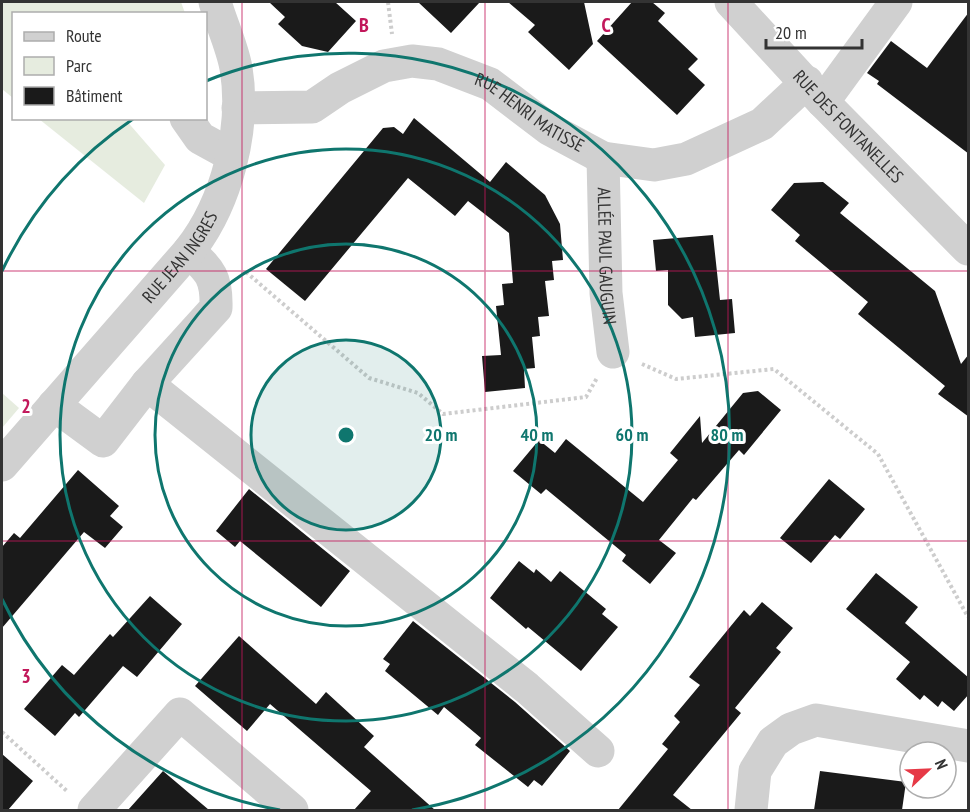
<svg xmlns="http://www.w3.org/2000/svg" width="970" height="812" viewBox="0 0 970 812" font-family="'PT Sans Narrow',sans-serif">
	<style>
		.green { fill: #e6ecdf }
		.building { fill: #1a1a1a }
		.lines { fill: none; stroke-linecap: round; stroke-linejoin: round }
		.path { stroke: #cdcdcd; stroke-width: 4; stroke-dasharray: 3 3; stroke-linecap: butt }
		.minor { stroke: #d0d0d0; stroke-width: 33 }
		.grid { fill: none; stroke: #c2185b; stroke-width: 1.5; stroke-opacity: 0.55 }
		.ring { fill: none; stroke: #0f766e; stroke-width: 3 }
		.labels { text-anchor: middle; stroke-width: 6; stroke-linejoin: round; paint-order: stroke }
		.street-label { font-size: 18px; fill: #333; stroke: #fff }
		.grid-label { font-size: 20px; text-anchor: middle; font-weight: bold; fill: #c2185b; stroke: #fff; stroke-width: 6; stroke-linejoin: round; paint-order: stroke }
		.centre { fill: #0f766e; stroke: #fff; stroke-width: 3 }
		.ring-label { font-size: 18px; text-anchor: middle; font-weight: bold; fill: #0f766e; stroke: #fff; stroke-width: 6; stroke-linejoin: round; paint-order: stroke }
	</style>
	<rect width="100%" height="100%" fill="#fff"/>
	<!-- green -->
	<path class="green" d="M2,2H181L185,13L14,14L13,98L2,89Z
		M39,119H125L165,165L144,203Z
		M2,393L19,408L2,428Z"/>
	<!-- building -->
	<path class="building" d="M269,2H335L356,21L328,52L302,46L278,24L285,17Z
		M418,2H480L451,33Z
		M508,2H584L593,44L569,70L528,32L535,25Z
		M632,2H652L665,13L658,21L698,59L688,69L705,85L677,115L597,41Z
		M969,12V154L877,84L879,81L867,73L891,41L927,68Z
		M414,118L490,182L506,162L545,195L560,224L563,260L552,261L554,280L545,281L549,316L538,317L540,336L532,337L535,368L524,369L525,388L485,392L482,356L501,355L496,306L504,305L502,284L513,283L509,233L468,201L455,216L408,178L305,301L266,269L383,128L394,127L403,134Z
		M823,182L849,203L840,213L935,291L961,364L969,354V417L938,394L945,386L858,314L868,302L795,241L800,235L771,210L794,183Z
		M713,235L720,300L732,299L735,333L695,337L693,317L682,319L668,305V270L656,271L653,240Z
		M758,391L781,410L744,455L739,450L696,500L693,498L659,540L676,553L650,584L622,561L626,555L546,489L541,494L513,471L539,440L555,453L566,439L643,502L678,460L670,453L700,416L702,443L743,393Z
		M78,470L119,506L110,516L123,527L105,548L84,532L2,628V547L14,533L20,538Z
		M829,479L865,509L840,539L835,535L811,563L780,538Z
		M249,489L350,571L321,607L240,541L235,547L216,531Z
		M519,561L534,573L536,569L551,582L560,571L606,609L602,614L618,627L581,671L528,627L526,629L490,598Z
		M876,573L918,607L905,623L969,678V694L954,711L942,701L938,707L924,695L920,700L896,679L910,662L846,609Z
		M150,596L182,624L137,677L123,666L79,717L75,713L55,736L24,709L62,665L74,675L110,634L113,637Z
		M762,602L793,628L776,648L781,652L735,708L741,713L673,795L692,810H618L668,749L662,744L680,722L674,716L700,685L689,677L744,610L750,616Z
		M413,621L515,702L570,751L542,786L534,780L528,787L475,745L481,738L444,707L438,715L385,671L390,664L383,659Z
		M239,636L316,704L326,692L374,736L364,747L435,810H354L371,791L270,704L247,731L195,686Z
		M2,754L33,781L8,810H2Z
		M163,771L209,810H128Z
		M820,771L906,782L902,810H814Z"/>
	<g class="lines">
		<!-- path -->
		<path class="path" d="M388,2L392,34
			M246,272L369,378L418,393L443,414L586,397L597,378
			M642,364L676,379L774,369L878,454L968,617
			M2,732L68,792"/>
		<!-- minor -->
		<g class="minor">
			<path id="s1" d="M731,2L823,102L968,249"/>
			<path d="M823,102L896,2"/>
			<path id="s2" d="M238,108L312,107L340,88L384,66L412,61L438,64L490,84L549,129L603,158L654,165L686,159L762,124L807,82"/>
			<path d="M186,118L200,138L231,155"/>
			<path id="s3" d="M603,158L606,293L613,352"/>
			<path d="M147,384L527,688L598,751"/>
			<path d="M54,405L103,441L147,384L216,308C217,277 210,271 189,251"/>
			<path id="s4" d="M2,465L189,251C227,203 246,128 236,68C232,46 221,23 215,2"/>
			<path d="M94,810L180,714L292,810"/>
			<path d="M751,810L755,771L773,742L791,729L816,720L968,746"/>
		</g>
	</g>
	<!-- grid -->
	<path class="grid" d="M242,2V810M485,2V810M728,2V810M2,271H968M2,541H968"/>
	<!-- distance rings -->
	<circle cx="346" cy="435" r="95" fill="#0f766e" fill-opacity=".12"/>
	<g class="ring">
		<circle cx="346" cy="435" r="95"/>
		<circle cx="346" cy="435" r="191"/>
		<circle cx="346" cy="435" r="286"/>
		<path d="M280 810A381 381 0 0 1 2 599M2 271A381 381 0 0 1 133 119M206 81A381 381 0 1 1 412 810"/>
	</g>
	<g class="labels">
		<!-- street labels -->
		<g class="street-label">
			<text dy="6" stroke="none"><textPath href="#s2" startOffset="316">RUE HENRI MATISSE</textPath></text>
			<text dy="6" stroke="none"><textPath href="#s1" startOffset="171">RUE DES FONTANELLES</textPath></text>
			<text dy="6" stroke="none"><textPath href="#s3" startOffset="98">ALLÉE PAUL GAUGUIN</textPath></text>
			<text dy="6" stroke="none"><textPath href="#s4" startOffset="274">RUE JEAN INGRES</textPath></text>
		</g>
	</g>
	<g class="grid-label">
		<text x="364" y="32">B</text>
		<text x="606" y="32">C</text>
		<text x="26" y="413">2</text>
		<text x="26" y="683">3</text>
	</g>
	<circle cx="346" cy="435" r="9" class="centre"/>
	<g class="ring-label">
		<text x="441" y="441">20 m</text>
		<text x="537" y="441">40 m</text>
		<text x="632" y="441">60 m</text>
		<text x="727" y="441">80 m</text>
	</g>
	<!-- border -->
	<rect width="970" height="812" fill="none" stroke="#333333" stroke-width="6"/>
	<!-- legend -->
	<rect x="12" y="12" width="195" height="108" fill="#ffffff" stroke="#adadad" stroke-width="1.5"/>
	<rect x="24" y="32" width="30" height="9" fill="#d0d0d0" stroke="#adadad" stroke-width="1.5"/>
	<text x="66" y="42" font-size="18" fill="#333333">Route</text>
	<rect x="24" y="57" width="30" height="18" fill="#e6ecdf" stroke="#adadad" stroke-width="1.5"/>
	<text x="66" y="72" font-size="18" fill="#333333">Parc</text>
	<rect x="24" y="87" width="30" height="18" fill="#1a1a1a" stroke="#adadad" stroke-width="1.5"/>
	<text x="66" y="102" font-size="18" fill="#333333">Bâtiment</text>
	<!-- north arrow -->
	<g transform="translate(928 770) rotate(67)"><circle r="28" fill="#ffffff" stroke="#adadad" stroke-width="1.5"/>
	<path d="M0-4.5L10 22L0 15L-10 22Z" fill="#e63946"/>
	<text y="-9" font-size="16" font-weight="bold" text-anchor="middle" fill="#333333">N</text>
	</g>
	<!-- scale -->
	<path d="M766 39v9h96v-9" fill="none" stroke="#333333" stroke-width="3"/>
	<text x="775" y="39" font-size="18" fill="#333333" stroke="#ffffff" stroke-width="4.5" paint-order="stroke">20 m</text>
</svg>
